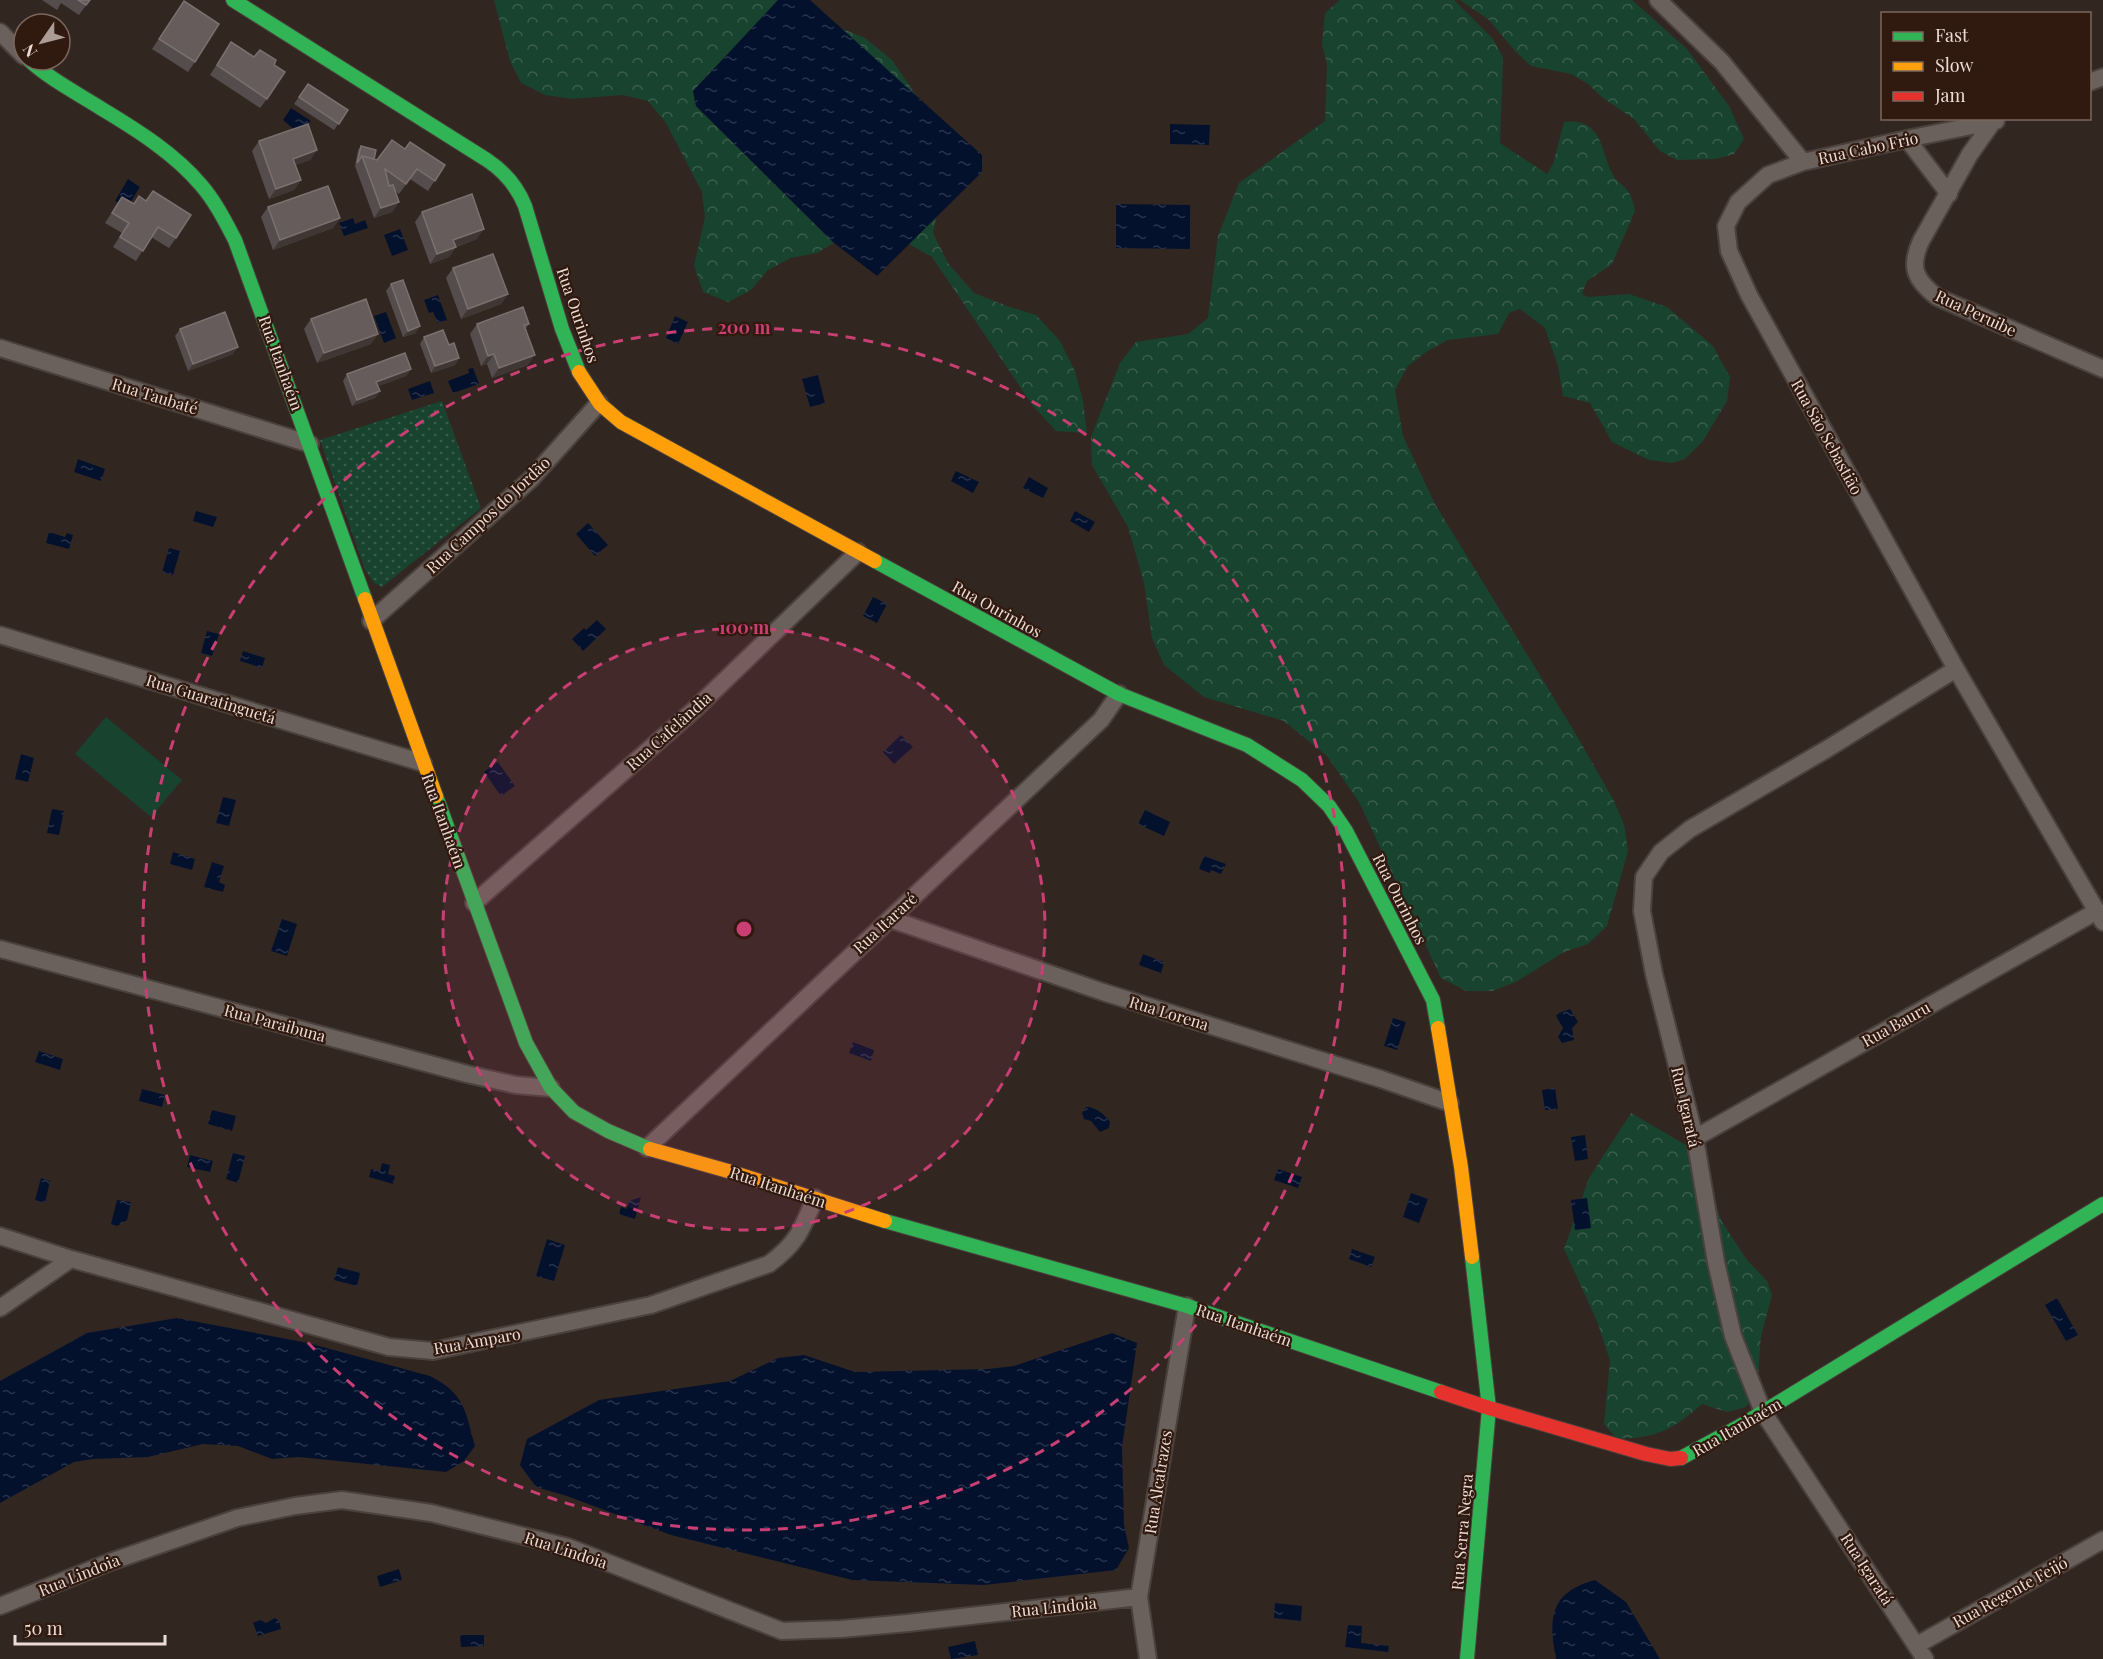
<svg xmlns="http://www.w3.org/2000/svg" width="2103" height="1659" viewBox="0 0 2103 1659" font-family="'Playfair Display',serif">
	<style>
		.grass { fill: url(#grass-dots) }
		.forest { fill: url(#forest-crowns) }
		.garden { fill: #18432f }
		.water { fill: url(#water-ripples) }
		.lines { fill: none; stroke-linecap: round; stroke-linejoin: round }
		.street-casing { stroke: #4b413c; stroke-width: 20 }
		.fast-casing { stroke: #4b413c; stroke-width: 16 }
		.slow-casing { stroke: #4b413c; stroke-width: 16 }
		.jam-casing { stroke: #4b413c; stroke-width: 16 }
		.street { stroke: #6b615c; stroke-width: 16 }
		.fast { stroke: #30b455; stroke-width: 14 }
		.slow { stroke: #ff9f0a; stroke-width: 14 }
		.jam { stroke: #e5322d; stroke-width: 14 }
		.wall { fill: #554d4d }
		.shaded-wall { fill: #403735 }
		.building { fill: #665c5c; stroke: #7b706f; stroke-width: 1.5 }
		.ring { fill: none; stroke: #ca3f73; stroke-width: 3; stroke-dasharray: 10 8 }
		.labels { text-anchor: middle; stroke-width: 4.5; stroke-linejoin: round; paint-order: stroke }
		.street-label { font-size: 16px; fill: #ecdcd5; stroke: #30190f }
		.centre { fill: #ca3f73; stroke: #30190f; stroke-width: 3 }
		.ring-label { font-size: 18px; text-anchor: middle; font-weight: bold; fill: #ca3f73; stroke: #30190f; stroke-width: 4.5; stroke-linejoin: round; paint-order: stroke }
	</style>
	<defs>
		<pattern id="grass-dots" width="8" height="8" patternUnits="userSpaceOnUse" patternTransform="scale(1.5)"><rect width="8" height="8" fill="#18432f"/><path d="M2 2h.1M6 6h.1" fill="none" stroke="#3a5e4c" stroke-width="1.8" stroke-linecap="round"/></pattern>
		<pattern id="forest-crowns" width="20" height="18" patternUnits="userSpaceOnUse" patternTransform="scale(1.5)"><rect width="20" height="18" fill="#18432f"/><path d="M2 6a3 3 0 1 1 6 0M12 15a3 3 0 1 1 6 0" fill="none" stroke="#3a5e4c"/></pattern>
		<pattern id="water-ripples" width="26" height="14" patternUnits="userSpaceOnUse" patternTransform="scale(1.5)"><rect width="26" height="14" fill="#04112d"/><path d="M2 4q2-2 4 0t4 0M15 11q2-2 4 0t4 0" fill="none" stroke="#29334b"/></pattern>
	</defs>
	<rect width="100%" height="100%" fill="#322621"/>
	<!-- grass -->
	<path class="grass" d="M442,401L481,508L382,587L374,583L365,570L320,440Z"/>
	<!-- forest -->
	<path class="forest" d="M494,0H778L765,14L833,25L865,38L892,60L950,145L984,162L955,171L940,199L933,233L948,263L974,293L1007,306L1036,315L1060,341L1075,371L1083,401L1087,433L1056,431L1033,406L932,257L847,209L762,18L693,91L696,106L834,243L817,253L791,258L768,270L751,290L728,302L703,292L694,266L705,217L702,192L666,123L648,101L623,95L572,99L545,95L521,83L510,61Z
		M1340,0H1454L1493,39L1503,57L1500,143L1547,174L1553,164L1564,122C1603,117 1600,151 1613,175C1617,182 1625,186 1629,193C1632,198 1634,205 1635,211L1612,264L1587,281L1582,294L1588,297L1629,294L1667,307L1713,346L1730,377L1727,401L1703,441L1685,459L1672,463L1649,460L1612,442L1590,403L1563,396L1558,366L1545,328L1520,309L1509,313L1498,334L1448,340L1426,352L1407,367L1395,390L1403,436L1435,504L1574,731L1613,799L1624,824L1628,851L1607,926L1588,944L1564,952L1516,982L1492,991H1466L1441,978L1359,802L1327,756L1284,721L1204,697L1164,665L1152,638L1144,583L1128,527L1092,465L1091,437L1120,363L1136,342L1188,334L1208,318L1218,236L1239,183L1325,121L1327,65L1322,44L1325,13Z
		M1460,0H1632L1687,49L1729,106L1744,139L1734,154L1716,159L1677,160L1660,151L1634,119L1603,98L1588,84L1571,74L1531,66L1515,51L1489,20Z
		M1631,1113L1696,1151L1722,1222L1747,1260L1767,1281L1772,1295L1761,1336L1757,1390L1746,1407L1727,1412L1702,1404C1674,1429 1654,1440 1616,1438L1604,1424L1610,1361L1597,1321L1564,1249L1589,1178Z"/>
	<!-- garden -->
	<path class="garden" d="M106,717L182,780L151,817L75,754Z"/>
	<!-- water -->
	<path class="water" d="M778,0H810L982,155V172L877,276L834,243L696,106L693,91Z
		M291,108L311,121L296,131L283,120Z
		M1170,124L1210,125L1209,145L1170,144Z
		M128,179L140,187L127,208L115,201Z
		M1116,204L1190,205V249L1116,248Z
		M353,218L355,224L365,220L368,228L344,236L339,223Z
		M400,229L408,250L392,256L384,235Z
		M438,295L447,320L438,323L433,312L429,313L424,300Z
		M386,312L396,338L384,343L374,316Z
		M675,316L688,322L678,344L666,338Z
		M473,368L479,384L453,393L448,381L469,373L468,369Z
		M818,375L825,403L810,407L802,379Z
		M430,381L434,393L412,400L408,389Z
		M78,459L105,469L101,481L74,472Z
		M956,471L979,482L973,493L951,481Z
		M1029,477L1048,488L1043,498L1023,488Z
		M196,511L217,517L213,527L193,521Z
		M1075,511L1095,522L1089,532L1070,521Z
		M588,523L608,545L595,556L576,534Z
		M49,532L65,537L67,533L73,535L69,549L46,543Z
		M169,548L180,551L173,575L162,572Z
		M873,597L887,604L877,623L863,616Z
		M597,620L606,629L583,651L572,639L584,628L586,630Z
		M207,631L219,634L212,656L201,653Z
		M243,651L265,658L262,668L240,661Z
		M901,735L913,747L894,764L883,752Z
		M21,754L34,758L28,782L15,779Z
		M498,762L515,786L501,796L484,772Z
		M223,797L236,800L229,826L216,823Z
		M52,809L64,811L59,835L47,833Z
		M1145,810L1170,822L1164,836L1138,824Z
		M173,852L195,859L192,870L170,864Z
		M1204,856L1226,864L1221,874L1211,870L1210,873L1199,869Z
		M212,862L224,866L219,882L225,885L223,892L204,887Z
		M282,919L297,924L287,956L271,951Z
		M1143,954L1164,962L1161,973L1139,965Z
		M1570,1009L1578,1022L1572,1028L1574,1040L1562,1043L1558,1037L1563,1028L1556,1016L1559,1013Z
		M1393,1018L1406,1022L1397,1050L1384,1046Z
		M853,1042L874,1050L871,1061L849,1053Z
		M39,1051L63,1059L60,1070L35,1062Z
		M1555,1088L1558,1109L1545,1110L1542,1090Z
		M142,1089L165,1095L162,1107L139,1101Z
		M1086,1107C1096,1107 1104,1114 1110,1122L1109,1128L1100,1132L1091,1121L1084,1119L1082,1113Z
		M212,1110L236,1116L232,1131L208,1124Z
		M1585,1135L1588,1159L1575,1161L1571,1137Z
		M233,1153L245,1156L238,1183L226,1179Z
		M190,1155L213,1161L210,1172L187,1167Z
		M382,1163L390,1165L388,1174L395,1176L393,1184L369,1177L371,1169L380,1171Z
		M1278,1169L1302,1177L1298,1188L1274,1180Z
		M41,1178L50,1181L45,1203L35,1200Z
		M1411,1193L1428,1199L1419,1223L1403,1217Z
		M641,1197L635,1219L619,1214L621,1207L627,1209L629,1201Z
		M1587,1198L1591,1228L1575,1230L1571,1200Z
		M117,1200L131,1202L127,1220L117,1226L111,1224Z
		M547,1239L565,1245L554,1281L536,1276Z
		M1352,1249L1375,1257L1371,1267L1349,1259Z
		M338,1267L360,1273L357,1286L334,1280Z
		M2057,1298L2078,1335L2066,1341L2045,1305Z
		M177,1318L308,1343L430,1376C465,1394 465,1410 475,1446L464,1461L446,1472L299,1457L272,1459L238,1446L203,1444L148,1457L93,1459L74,1462L0,1503V1381L87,1333Z
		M1112,1333L1137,1343L1122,1447L1124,1525L1129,1548L1116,1570L984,1585L852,1580L671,1535L567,1496L536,1487L520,1465L527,1439L599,1400L730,1381L778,1358L804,1355L855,1372L988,1369L1014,1366Z
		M399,1569L402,1580L380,1587L377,1576Z
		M1595,1580L1626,1602L1660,1659H1556C1548,1618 1550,1592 1595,1580Z
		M1275,1603L1302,1606L1301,1621L1274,1618Z
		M275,1618L279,1621L281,1629L258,1636L253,1623L260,1620L266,1623Z
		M1348,1625L1362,1626L1361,1643L1389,1646L1388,1652L1345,1647Z
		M460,1635H484V1646L461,1647Z
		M975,1641L978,1655L951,1659L948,1647Z"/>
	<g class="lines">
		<!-- street casing -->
		<g class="street-casing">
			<path id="street" d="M1658,0L1722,62L1803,162L1768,175L1738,202L1726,226L1729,251L1749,295L1956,669L2103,922
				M0,32L24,56
				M2090,82L2103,77
				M1992,123L1970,154L1921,241C1909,267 1915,280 1937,297L2103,369
				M1907,139L1949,194
				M1803,162L1907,139L1996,121
				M0,348L310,444
				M371,621L531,479L599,403
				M0,635L423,763
				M474,903L694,710L858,552
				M890,919L1103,992L1381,1079L1450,1103
				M0,949L467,1074L516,1085L551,1088
				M1695,1138L2097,911
				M647,1148L1101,720L1119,694
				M0,1236L71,1259L389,1347L433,1351L651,1305L769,1264C797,1243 802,1230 815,1198
				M0,1308L71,1259
				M0,1606L110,1562L237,1518L295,1506L342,1500L431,1513L568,1547L782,1631L841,1629L908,1623L1139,1597
				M1917,1645L2103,1540
				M1148,1659L1139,1597L1187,1306
				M1925,1659L1763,1412L1733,1336L1716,1262L1695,1138L1654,974L1642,911L1644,877L1661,852L1690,829L1827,749L1956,669"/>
		</g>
		<!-- fast casing -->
		<g class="fast-casing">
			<path id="fast" d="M233,0L487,160C505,172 517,186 525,206L562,329L579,372
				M29,60C51,80 77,93 102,109C137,130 175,154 201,185C215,201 225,221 235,240L365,599
				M875,561L1119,694L1247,745L1302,780L1329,806L1346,831L1433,1000L1438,1028
				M436,796L526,1043L551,1088L574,1112L608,1131L650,1149
				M885,1221L1187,1306L1441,1392
				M1681,1458L1740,1426L2103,1204
				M1467,1659L1489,1408L1472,1257"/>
		</g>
		<!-- slow casing -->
		<g class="slow-casing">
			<path id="slow" d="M579,372L600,404L621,422L875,561
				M365,599L436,796
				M1438,1028L1461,1167L1472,1257
				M650,1149L728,1171L885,1221"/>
		</g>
		<!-- jam casing -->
		<g class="jam-casing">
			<path id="jam" d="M1441,1392L1489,1408L1646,1454L1670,1459L1681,1458"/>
		</g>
		<!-- street -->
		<use href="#street" class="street"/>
		<!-- fast -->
		<use href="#fast" class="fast"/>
		<!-- slow -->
		<use href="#slow" class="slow"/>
		<!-- jam -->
		<use href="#jam" class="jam"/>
	</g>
	<!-- wall -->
	<path class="wall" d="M42,0H90L79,15L61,3L57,10Z
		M184,1L195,62L188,72L152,49Z
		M231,42L254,57L267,99L260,108L210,75Z
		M308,84L348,110L334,130L294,104Z
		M259,141L317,150L310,160L295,165L301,180L294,190L269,199L252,151Z
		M361,146L374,159L377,160L405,149L445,165L428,191L410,179L399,194L395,191L399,202L392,212L374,218L355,166L358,150Z
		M153,191L176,238L169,248L151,237L136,261L113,247L122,233L105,223L122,197L133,204L139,196L146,201Z
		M268,207L340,218L333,228L273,250L261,217Z
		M422,212L477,239L456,247L449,257L430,264L415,222Z
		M453,268L508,294L501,304L461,319L446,278Z
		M391,284L416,333L403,337L386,291Z
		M311,319L371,344L317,363L304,329Z
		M477,324H529L526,328L528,365L492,378L487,364L481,366L470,334Z
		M180,329L233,354L188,371L175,336Z
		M424,337L449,345L459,358L455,365L431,373L420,344Z
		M411,369L406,376L378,386L380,391L375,398L352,406L343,381L347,374Z"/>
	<!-- shaded-wall -->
	<path class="shaded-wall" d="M317,150L310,160L286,169L293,159Z
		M301,180L294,190L269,199L276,189Z
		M399,202L392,212L374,218L381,208Z
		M340,218L333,228L273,250L280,240Z
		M484,229L477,239L446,250L453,240Z
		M456,247L449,257L430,264L437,254Z
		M508,294L501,304L461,319L468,309Z
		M420,326L416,333L403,337L408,331Z
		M378,334L371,344L317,363L324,353Z
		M238,347L233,354L188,371L193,364Z
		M494,354L487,364L481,366L488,356Z
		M535,355L528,365L492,378L499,368Z
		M459,358L455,365L431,373L435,366Z
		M411,369L406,376L371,389L376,382Z
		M380,391L375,398L352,406L357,400Z"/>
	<!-- building -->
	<path class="building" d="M78,0H90L86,5Z
		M184,1L219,24L195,62L159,39Z
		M231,42L254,57L260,50L276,60L274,65L285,72L267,99L217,65Z
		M308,84L348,110L339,124L299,97Z
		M308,124L317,150L293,159L301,180L276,189L259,141Z
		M392,140L405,149L410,142L445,165L435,181L417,169L406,184L385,169L389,186L393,185L399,202L381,208L362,156L377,160Z
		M361,146L376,150L374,159L362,156L357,163Z
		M328,186L340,218L280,240L268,207Z
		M153,191L191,215L176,238L158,227L143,251L120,237L129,223L112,213L122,197L134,204L139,196L146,201Z
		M472,194L484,229L453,240L456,247L437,254L422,212Z
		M493,254L508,294L468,309L453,268Z
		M403,280L420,326L408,331L391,284Z
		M366,299L378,334L324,353L311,319Z
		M523,307L529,324L524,325L535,355L499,368L494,354L488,356L477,324Z
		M225,312L238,347L193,364L180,329Z
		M443,330L449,345L454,343L459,358L435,366L424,337Z
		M405,353L411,369L376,382L380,391L357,400L347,374Z"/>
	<!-- distance rings -->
	<circle cx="744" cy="929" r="301" fill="#ca3f73" fill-opacity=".12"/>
	<g class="ring">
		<circle cx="744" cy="929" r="301"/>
		<circle cx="744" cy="929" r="601"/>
	</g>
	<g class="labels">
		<!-- street labels -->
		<g class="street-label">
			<text transform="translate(1868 148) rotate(-12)" y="6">Rua Cabo Frio</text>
			<text transform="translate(1976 313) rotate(25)" y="6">Rua Peruibe</text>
			<text transform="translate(578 315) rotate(71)" y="6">Rua Ourinhos</text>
			<text transform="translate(281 363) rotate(70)" y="6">Rua Itanhaém</text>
			<text transform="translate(155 396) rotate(17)" y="6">Rua Taubaté</text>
			<text transform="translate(1827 437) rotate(61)" y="6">Rua São Sebastião</text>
			<text transform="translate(488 515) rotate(-43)" y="6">Rua Campos do Jordão</text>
			<text transform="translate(997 609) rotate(29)" y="6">Rua Ourinhos</text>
			<text transform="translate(211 699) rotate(17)" y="6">Rua Guaratinguetá</text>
			<text transform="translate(669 731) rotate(-42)" y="6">Rua Cafelândia</text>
			<text transform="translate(444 821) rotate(70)" y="6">Rua Itanhaém</text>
			<text transform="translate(1400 899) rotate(63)" y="6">Rua Ourinhos</text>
			<text transform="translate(885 923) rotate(-43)" y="6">Rua Itararé</text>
			<text transform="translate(1169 1013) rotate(17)" y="6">Rua Lorena</text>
			<text transform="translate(275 1023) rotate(15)" y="6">Rua Paraibuna</text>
			<text transform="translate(1896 1024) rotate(-29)" y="6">Rua Bauru</text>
			<text transform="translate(1686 1107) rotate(77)" y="6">Rua Igaratá</text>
			<text transform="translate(778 1187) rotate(18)" y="6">Rua Itanhaém</text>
			<text transform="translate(1244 1325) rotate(19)" y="6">Rua Itanhaém</text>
			<text transform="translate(477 1341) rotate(-10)" y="6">Rua Amparo</text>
			<text transform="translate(1737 1427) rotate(-30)" y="6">Rua Itanhaém</text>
			<text transform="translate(1158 1482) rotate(-81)" y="6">Rua Alcatrazes</text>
			<text transform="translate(1462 1532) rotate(-85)" y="6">Rua Serra Negra</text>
			<text transform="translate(566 1550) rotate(18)" y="6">Rua Lindoia</text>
			<text transform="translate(1867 1569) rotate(57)" y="6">Rua Igaratá</text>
			<text transform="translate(79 1575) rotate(-22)" y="6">Rua Lindoia</text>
			<text transform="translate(2010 1592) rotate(-29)" y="6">Rua Regente Feijó</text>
			<text transform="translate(1054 1607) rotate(-6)" y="6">Rua Lindoia</text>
		</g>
	</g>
	<circle cx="744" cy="929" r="9" class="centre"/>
	<g class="ring-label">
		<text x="744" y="334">200 m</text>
		<text x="744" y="634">100 m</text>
	</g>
	<!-- legend -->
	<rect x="1881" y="12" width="210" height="108" fill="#30190f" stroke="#7b675e" stroke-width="1.5"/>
	<rect x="1893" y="32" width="30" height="9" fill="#30b455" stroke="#7b675e" stroke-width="1.5"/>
	<text x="1935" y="42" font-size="18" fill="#ecdcd5">Fast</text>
	<rect x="1893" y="62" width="30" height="9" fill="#ff9f0a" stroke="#7b675e" stroke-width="1.5"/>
	<text x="1935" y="72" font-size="18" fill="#ecdcd5">Slow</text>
	<rect x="1893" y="92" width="30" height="9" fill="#e5322d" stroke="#7b675e" stroke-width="1.5"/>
	<text x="1935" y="102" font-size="18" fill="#ecdcd5">Jam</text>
	<!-- north arrow -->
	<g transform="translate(42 42) rotate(235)"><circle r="28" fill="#30190f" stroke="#7b675e" stroke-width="1.5"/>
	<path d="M0-4.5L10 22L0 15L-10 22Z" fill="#ab9c96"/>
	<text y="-9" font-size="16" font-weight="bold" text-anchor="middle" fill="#ecdcd5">N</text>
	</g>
	<!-- scale -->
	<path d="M15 1635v9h150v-9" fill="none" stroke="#ecdcd5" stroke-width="3"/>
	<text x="24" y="1635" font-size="18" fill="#ecdcd5" stroke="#30190f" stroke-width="4.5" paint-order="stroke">50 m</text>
</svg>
